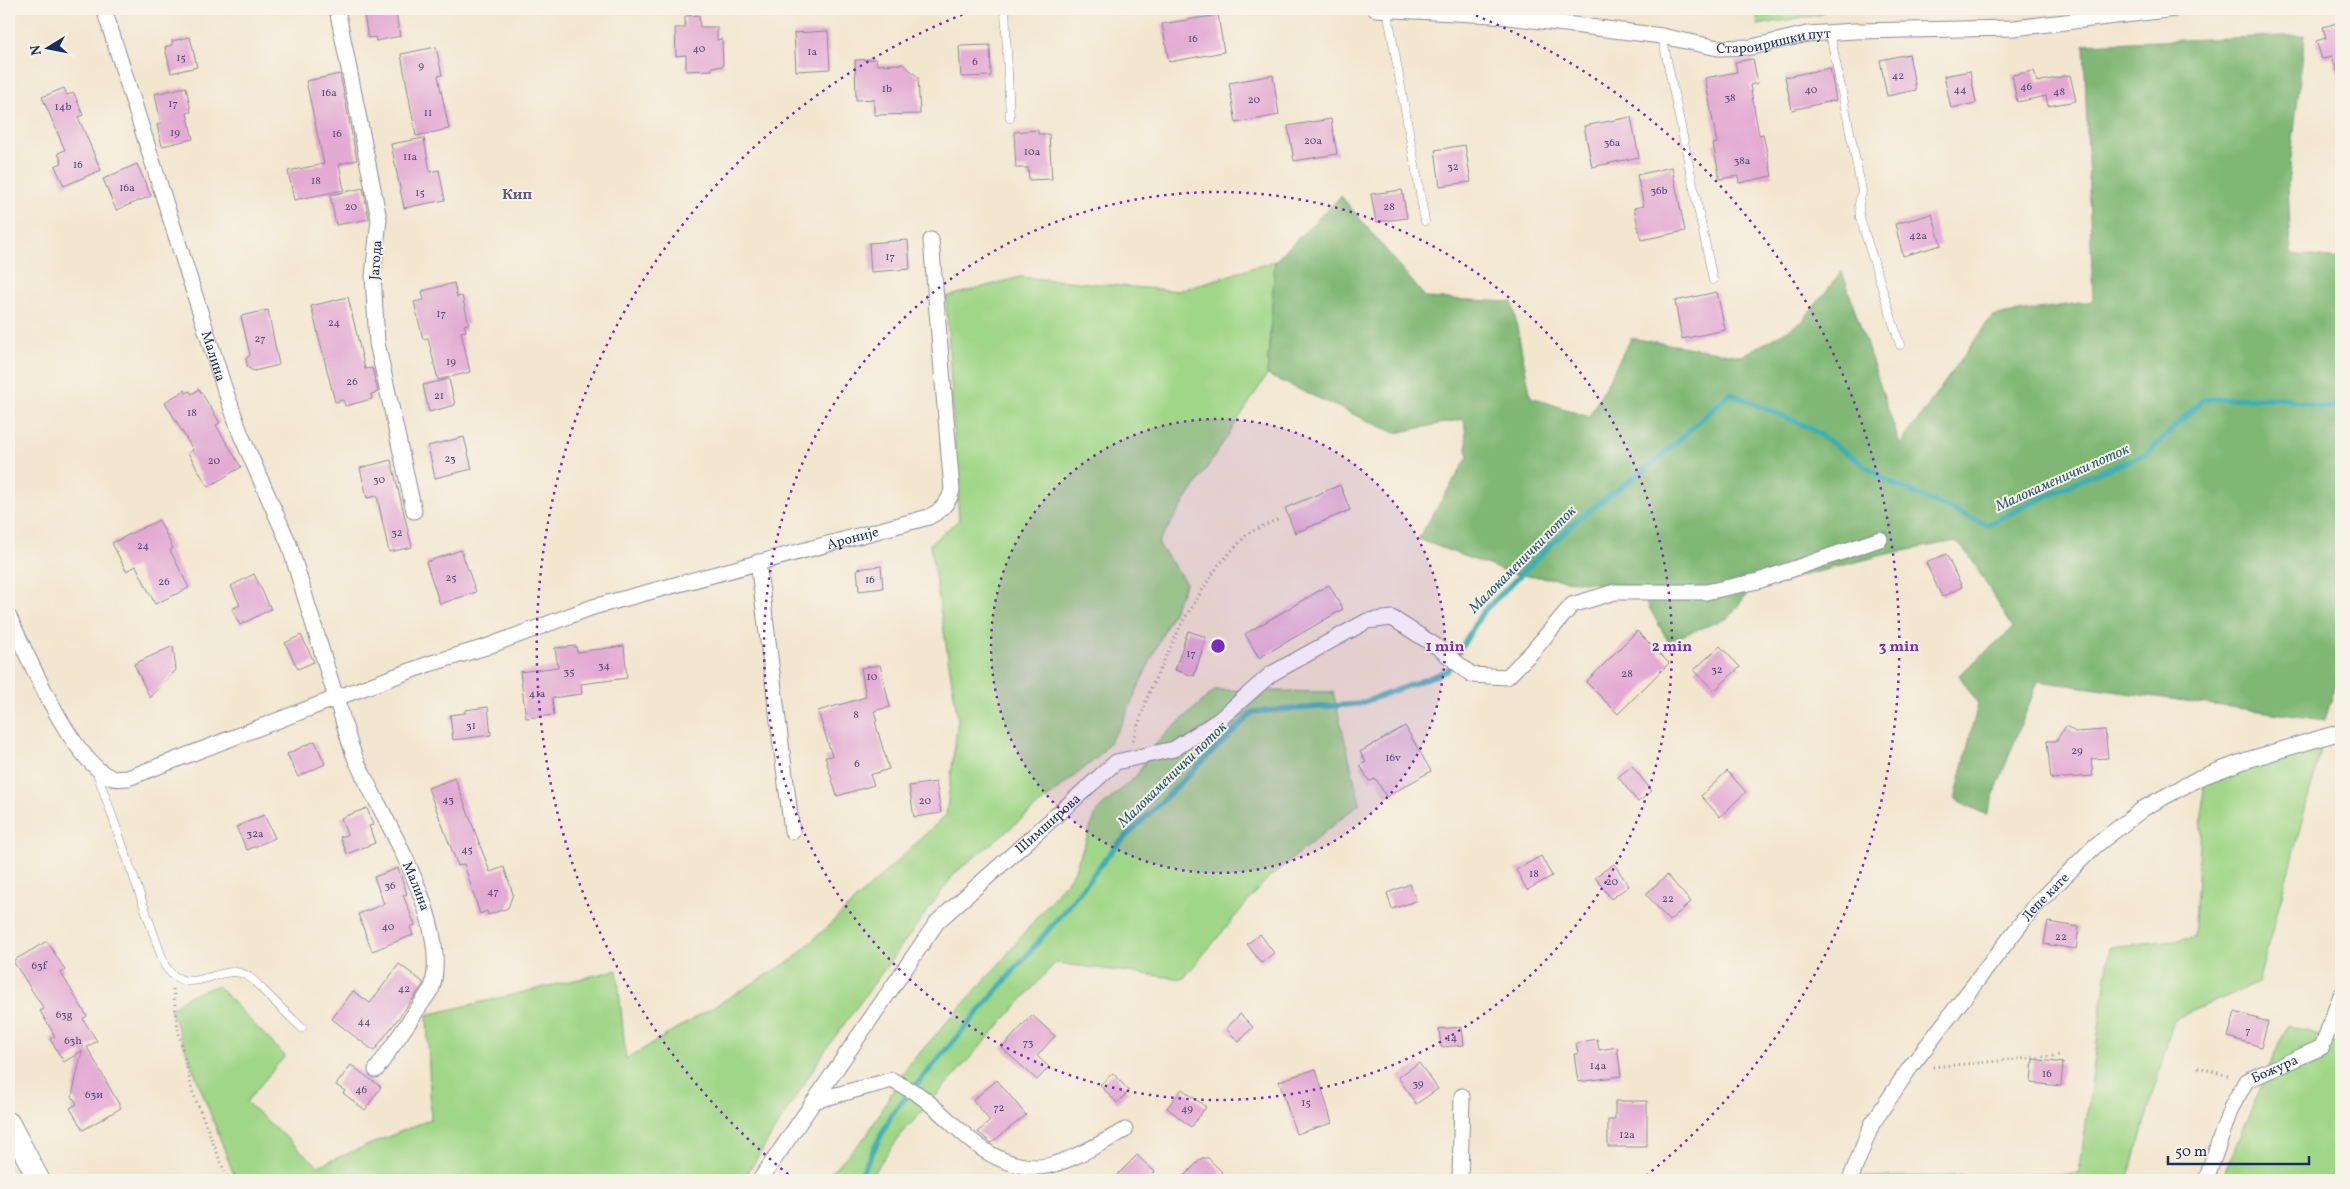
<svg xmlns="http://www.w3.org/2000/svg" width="2350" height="1189" viewBox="0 0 2350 1189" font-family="Vollkorn,serif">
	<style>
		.green { fill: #a0d687; stroke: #5e8272 }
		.forest { fill: #80b774; stroke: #4e7369 }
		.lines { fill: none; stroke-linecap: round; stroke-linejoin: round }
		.stream { stroke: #3eafb6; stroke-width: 5.5 }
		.building { fill: #e3aad3 }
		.lane-casing { stroke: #878a96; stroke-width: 9 }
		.street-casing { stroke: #878a96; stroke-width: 17 }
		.secondary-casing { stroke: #878a96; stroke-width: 23 }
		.path { stroke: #878a96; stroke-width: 3; stroke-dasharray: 1 4; stroke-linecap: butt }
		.lane { stroke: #fff; stroke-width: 8 }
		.street { stroke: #fff; stroke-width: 15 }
		.secondary { stroke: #fff; stroke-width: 21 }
		.ring { fill: none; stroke: #7b2cbf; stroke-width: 2.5; stroke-dasharray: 2.5 5 }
		.labels { text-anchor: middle; stroke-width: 4; stroke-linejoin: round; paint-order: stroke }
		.number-label { font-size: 11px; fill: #4d4e7b }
		.street-label { font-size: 14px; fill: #1b2f5e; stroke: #f7f3e8 }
		.neighbourhood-label { font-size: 15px; font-weight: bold; fill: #615a87; stroke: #f7f3e8 }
		.water-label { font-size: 15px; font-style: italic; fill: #275c7d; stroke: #f7f3e8 }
		.centre { fill: #7b2cbf; stroke: #f7f3e8; stroke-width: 2.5 }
		.ring-label { font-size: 15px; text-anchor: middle; font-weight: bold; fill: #7b2cbf; stroke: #f7f3e8; stroke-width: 4; stroke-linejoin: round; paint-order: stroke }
	</style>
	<rect width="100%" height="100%" fill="#f7f3e8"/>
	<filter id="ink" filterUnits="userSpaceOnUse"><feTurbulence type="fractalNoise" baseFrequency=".02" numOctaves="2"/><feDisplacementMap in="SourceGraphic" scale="10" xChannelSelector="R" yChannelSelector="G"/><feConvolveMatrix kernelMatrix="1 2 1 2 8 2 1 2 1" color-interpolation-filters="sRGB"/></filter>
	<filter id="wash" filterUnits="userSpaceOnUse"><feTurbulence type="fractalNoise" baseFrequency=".0096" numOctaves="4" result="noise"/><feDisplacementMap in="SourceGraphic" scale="20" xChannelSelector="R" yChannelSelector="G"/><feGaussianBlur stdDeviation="1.12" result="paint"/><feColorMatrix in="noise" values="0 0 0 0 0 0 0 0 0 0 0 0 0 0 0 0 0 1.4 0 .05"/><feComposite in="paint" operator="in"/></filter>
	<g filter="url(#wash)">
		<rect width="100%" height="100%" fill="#f3e6cf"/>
		<!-- green -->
		<path class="green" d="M1756,9H1822L1823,14L1758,25Z
			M1275,261L1267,375L1158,543L1186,583L1120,727L1099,756L955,873L826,1049L743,1180H236L170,1009L190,995L217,986L285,1056L246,1102L318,1166L431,1119L427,1015L617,970L626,1059L792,960L946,815L958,720L930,544L959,520L946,297L1020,277L1178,291Z
			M1215,690L1333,692L1360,803L1265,881L1183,979L1055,963L900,1136L868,1180H824L867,1135L906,1068L1000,963L1074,872L1097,811L1137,775L1158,741Z
			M2284,746L2322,747L2258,983L2174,1019L2128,1180H1855L1857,1177L2079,1174L2110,947L2194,938L2204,783Z
			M2288,1024L2341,1046V1180H2221Z"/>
		<!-- forest -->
		<path class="forest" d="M2305,35L2288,184L2291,254L2341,259V668L2325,720L2038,681L1986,815L1955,799L1978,704L1959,675L2013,628L1970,557L1956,541L1887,554L1751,589L1728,618L1668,641L1638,588L1512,574L1418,539L1468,457L1464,419L1395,433L1267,375L1275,261L1341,196L1426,298L1512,302L1531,397L1589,417L1631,338L1742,356L1802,322L1842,271L1900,445L1992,316L2093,301L2084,44Z"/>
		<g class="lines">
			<!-- stream -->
			<path class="stream" d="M858,1180L893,1112L1067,908L1114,848L1253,712L1359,704L1447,671L1482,613L1531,564L1579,518L1656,461L1730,393L1808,427L1889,482L1986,525L2087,477L2146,454L2204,399L2282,398L2324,408L2341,405"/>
		</g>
		<g id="blocks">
			<!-- building -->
			<path class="building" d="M395,9L400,36L376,41L375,37L368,38L364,15Z
				M699,15L700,27H717V40L722,39L723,66L712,67V70L686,71V55L676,56L675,28H685V16Z
				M1218,15L1224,52L1169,62L1162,24Z
				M2337,23L2341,33V73L2338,74L2332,56L2322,59L2316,41L2326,38L2323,27Z
				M828,31L830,69L796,71L794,33Z
				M190,37L197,67L171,73L165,47L172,45V41Z
				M990,45L991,76L961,77L959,46Z
				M436,47L442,75L438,76L449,129L416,136L401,54Z
				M1909,54L1916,90L1887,96L1880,60Z
				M876,59L877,65L903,64L918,77L920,114L874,115V99L856,100L855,60Z
				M1753,59L1758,83L1750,85L1759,135L1763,134L1772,176L1739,183L1738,176L1720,179L1713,144L1717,143L1705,78L1737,72L1735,62Z
				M1830,68L1836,100L1792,110L1785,77Z
				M1970,71L1976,103L1951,108L1944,76Z
				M2034,71L2037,82L2070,75L2076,101L2048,106L2046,96L2017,102L2012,75Z
				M340,74L357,160L339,164L344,190L294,200L288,171L324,164L306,81Z
				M1273,75L1279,115L1236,123L1229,83Z
				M186,87L191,112L187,113L193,139L162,146L157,125L161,124L155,94Z
				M64,88L67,95L74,93L83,115L78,117L101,170L64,186L55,166L62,163L58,153L65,150L42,97Z
				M1631,117L1639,157L1592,167L1584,126Z
				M1331,119L1337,154L1294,161L1288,126Z
				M1038,130V134H1049L1052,179L1029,180L1028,168H1016L1014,132Z
				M424,138L430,172L439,170L445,200L404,208L391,144Z
				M1465,145L1471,182L1440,186L1435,150Z
				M137,164L151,196L116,210L103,179Z
				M1672,167L1685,231L1641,240L1634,208L1644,206L1637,175Z
				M363,188L369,219L336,225L330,195Z
				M1402,190L1407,218L1376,222L1371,194Z
				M1932,214L1941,245L1903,256L1895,224Z
				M908,240L910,269L871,272L869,243Z
				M454,283L457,297L462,296L469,324L464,325L466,331L461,332L470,372L438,380L428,338L423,339L414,302L424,300L422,291Z
				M1717,292L1725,330L1682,339L1675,301Z
				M348,297L365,369L372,368L378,392L371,394L372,399L345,406L343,400L335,402L311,306Z
				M268,310L279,365L254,371L248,368L246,359L250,355L241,316Z
				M449,379L455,405L429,412L423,385Z
				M199,389L220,423L216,425L241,467L208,487L188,453L193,450L165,402L185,390L186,393L190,391L192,394Z
				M464,437L472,469L435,478L428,446Z
				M391,460L412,547L389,552L377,496L367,498L360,468Z
				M1340,485L1350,510L1295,533L1285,508Z
				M159,520L173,548L170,550L189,588L155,604L136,566L126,571L112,543Z
				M461,550L476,592L440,604L426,562Z
				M1946,554L1962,587L1942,597L1926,563Z
				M881,566L883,588L859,591L857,569Z
				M254,574L271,609L240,625L232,609L240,605L231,586Z
				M1329,585L1343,609L1259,658L1245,634Z
				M1188,631L1206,637L1194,676L1175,670Z
				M1637,631L1669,663L1618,714L1586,682Z
				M301,635L314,662L298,669L285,643Z
				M173,646L176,670L150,698L134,664Z
				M576,646L577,652L624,646L627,678L581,684L582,694L552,698L554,715L526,718L520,672L558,667L555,648Z
				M1720,646L1740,667L1714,691L1694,670Z
				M880,665L890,707L874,711L877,721L875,722L889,769L870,775L874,785L837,796L825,757L832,756L818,711L866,697L861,668Z
				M488,707L491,735L453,740L450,715L465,713V710Z
				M1405,726L1431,771L1386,797L1376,779L1369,781L1360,765L1366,762L1360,752Z
				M2066,726L2075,732L2105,730L2108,758L2091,759L2093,776L2051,779L2047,741H2056Z
				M315,741L325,764L298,777L287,754Z
				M1632,766L1652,791L1638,802L1618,777Z
				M1727,771L1746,792L1720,817L1701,796Z
				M455,778L490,872L504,867L513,894L508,908L488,915L487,911L480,914L464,864L458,866L428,788Z
				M936,782L941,813L914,817L909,786Z
				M367,808L373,825L369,826L375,843L347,854L340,837L347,835L341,818Z
				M264,815L275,838L247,850L236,827Z
				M1541,856L1552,876L1527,890L1516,870Z
				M1614,864L1629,886L1611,899L1595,877Z
				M398,868L407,894L403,895L415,925L410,927L413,935L372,951L358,914L384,904L374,877Z
				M1667,875L1691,902L1669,921L1646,894Z
				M1410,884L1416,901L1392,909L1387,893Z
				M2048,922L2079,927L2076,949L2044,944Z
				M1260,934L1274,953L1261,963L1247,944Z
				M47,941L65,970L61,973L87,1016L83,1019L97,1041L87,1047L121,1108L83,1130L70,1108L77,1104L72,1096L82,1051L64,1062L50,1039L55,1036L40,1011L44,1009L13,961Z
				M399,964L423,982V985L374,1051L332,1019L353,991L370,1003Z
				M2235,1012L2268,1022L2261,1047L2228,1037Z
				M1240,1014L1253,1027L1239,1042L1226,1029Z
				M1032,1015L1055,1036L1037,1056L1049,1067L1037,1080L1002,1048Z
				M1462,1027L1464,1045L1441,1047L1439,1029Z
				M1597,1039L1599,1050L1617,1047L1621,1076L1578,1082L1574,1054H1578L1576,1043Z
				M2033,1059L2063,1063L2061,1086L2031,1083Z
				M1419,1063L1438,1089L1416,1104L1398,1077Z
				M351,1065L381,1087L365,1110L343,1093L345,1091L336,1085Z
				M1316,1069L1332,1123L1296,1134L1279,1081Z
				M1113,1073L1129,1091L1117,1103L1100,1085Z
				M997,1080L1026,1115L991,1143L978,1132L990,1121L973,1100Z
				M1182,1089L1206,1107L1191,1127L1167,1108Z
				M1615,1101H1647V1147H1608V1120H1615Z
				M1137,1155L1155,1172L1147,1180H1112Z
				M1202,1158H1208L1222,1172L1215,1180H1180Z"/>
		</g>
	</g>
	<g filter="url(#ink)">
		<use href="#blocks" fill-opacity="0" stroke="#878a96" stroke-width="1"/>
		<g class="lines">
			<!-- lane casing -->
			<g class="lane-casing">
				<path id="lane" d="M1005,9L1010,118
					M1387,9L1425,221
					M1830,33L1862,191L1859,204L1860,218L1900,345
					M1662,36L1713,280
					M96,770L165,966C191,1003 221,958 249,977C254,980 259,986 263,990C276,1003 289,1016 302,1028"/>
			</g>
			<!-- street casing -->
			<g class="street-casing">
				<g id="street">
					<path id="s1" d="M104,9L223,384L241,435L289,544L336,698L429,664L486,647L593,607L929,517C941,511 949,503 952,490L931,240"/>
					<path d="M337,9L379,219L373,276L377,343L414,511"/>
					<path id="s2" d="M1375,9L1493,15L1662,36L1718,48L1752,47L1807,34L1855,31L2014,28L2175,9"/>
					<path d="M758,562L792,831"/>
					<path id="s3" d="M9,617C28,656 71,760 110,777C114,780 123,778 128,778L336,698C343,718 348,741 356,760C384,821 451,922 432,988L376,1070"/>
					<path d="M814,1101L892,1080C900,1085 910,1089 919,1095C958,1123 982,1166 1037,1167C1062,1167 1103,1142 1125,1130"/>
					<path id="s4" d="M760,1180L937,922L1116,762L1174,749L1219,720L1271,674L1367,621L1392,618L1436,646L1472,675L1507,677L1531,653L1572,605L1615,592H1706L1758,581L1880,539"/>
					<path d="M1460,1180L1462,1096"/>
					<path id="s5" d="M1850,1180L1872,1124L1909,1069L2033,908L2095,846L2144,808L2199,778L2247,760L2341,732"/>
					<path id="s6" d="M2206,1180L2231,1108L2246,1081L2322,1047L2341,995"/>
				</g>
			</g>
			<!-- secondary casing -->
			<g class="secondary-casing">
				<path id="secondary" d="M9,1123L39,1180"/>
			</g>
			<!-- path -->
			<path class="path" d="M1133,740L1150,690L1184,619L1217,567L1247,534L1278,519
				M173,989L178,1029L192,1090L228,1180
				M1933,1067L2062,1055
				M2198,1067L2231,1077"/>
			<!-- lane -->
			<use href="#lane" class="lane"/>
			<!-- street -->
			<use href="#street" class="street"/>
			<!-- secondary -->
			<use href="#secondary" class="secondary"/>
		</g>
	</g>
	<!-- distance rings -->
	<circle cx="1218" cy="646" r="227" fill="#7b2cbf" fill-opacity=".12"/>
	<g class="ring">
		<circle cx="1218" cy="646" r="227"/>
		<circle cx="1218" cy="646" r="454"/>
		<path d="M794 1179A681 681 0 0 1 974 10M1462 10A681 681 0 0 1 1642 1179"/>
	</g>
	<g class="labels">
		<!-- number labels -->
		<g class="number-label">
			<text x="1193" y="42">16</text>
			<text x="699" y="52">40</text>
			<text x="812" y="55">1a</text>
			<text x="181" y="61">15</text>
			<text x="975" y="65">6</text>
			<text x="421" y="69">9</text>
			<text x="1898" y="79">42</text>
			<text x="2026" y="90">46</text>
			<text x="887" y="92">1b</text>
			<text x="1811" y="93">40</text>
			<text x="1960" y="93">44</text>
			<text x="2059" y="95">48</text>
			<text x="329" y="96">16a</text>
			<text x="1730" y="101">38</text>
			<text x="1254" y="103">20</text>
			<text x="173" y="107">17</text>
			<text x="63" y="110">14b</text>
			<text x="428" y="116">11</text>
			<text x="175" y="136">19</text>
			<text x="337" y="137">16</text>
			<text x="1313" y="144">20a</text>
			<text x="1612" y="146">36a</text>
			<text x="1032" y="155">10a</text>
			<text x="410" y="160">11a</text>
			<text x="1742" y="164">38a</text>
			<text x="78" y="168">16</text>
			<text x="1453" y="170">32</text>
			<text x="316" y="184">18</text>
			<text x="127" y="191">16a</text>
			<text x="1659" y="194">36b</text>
			<text x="420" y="196">15</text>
			<text x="351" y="210">20</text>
			<text x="1389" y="210">28</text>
			<text x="1918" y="239">42a</text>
			<text x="890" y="260">17</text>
			<text x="441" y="317">17</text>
			<text x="334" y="326">24</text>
			<text x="260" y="342">27</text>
			<text x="451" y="365">19</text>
			<text x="352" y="385">26</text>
			<text x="439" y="399">21</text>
			<text x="192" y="416">18</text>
			<text x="450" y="462">23</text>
			<text x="214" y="464">20</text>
			<text x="379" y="483">30</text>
			<text x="397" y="536">32</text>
			<text x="143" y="549">24</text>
			<text x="451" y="581">25</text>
			<text x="870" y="583">16</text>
			<text x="164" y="585">26</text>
			<text x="1191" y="657">17</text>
			<text x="604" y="669">34</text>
			<text x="1717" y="673">32</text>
			<text x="569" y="675">35</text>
			<text x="1627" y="677">28</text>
			<text x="872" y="680">10</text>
			<text x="537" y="697">41a</text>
			<text x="856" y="718">8</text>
			<text x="471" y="729">31</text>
			<text x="2077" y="754">29</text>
			<text x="1393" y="761">16v</text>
			<text x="857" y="767">6</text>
			<text x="448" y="803">43</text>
			<text x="925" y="804">20</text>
			<text x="255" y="837">32a</text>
			<text x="467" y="853">45</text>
			<text x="1534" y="877">18</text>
			<text x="1612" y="885">20</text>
			<text x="390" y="889">36</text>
			<text x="493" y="895">47</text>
			<text x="1668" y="902">22</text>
			<text x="388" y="930">40</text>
			<text x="2061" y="940">22</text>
			<text x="39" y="969">63f</text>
			<text x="404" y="992">42</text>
			<text x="64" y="1018">63g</text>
			<text x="364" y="1025">44</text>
			<text x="2248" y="1034">7</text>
			<text x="1452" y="1041">14</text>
			<text x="73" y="1044">63h</text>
			<text x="1028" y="1046">73</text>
			<text x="1598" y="1069">14a</text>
			<text x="2047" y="1077">16</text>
			<text x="1418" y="1087">39</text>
			<text x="361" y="1093">46</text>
			<text x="94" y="1098">63и</text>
			<text x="1306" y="1106">15</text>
			<text x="999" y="1111">72</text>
			<text x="1187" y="1112">49</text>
			<text x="1627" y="1138">12a</text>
		</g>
		<!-- street labels -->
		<g class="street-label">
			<text dy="5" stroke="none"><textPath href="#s2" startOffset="402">Староиришки пут</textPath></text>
			<text transform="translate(375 260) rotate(-86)" y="5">Јагода</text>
			<text dy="5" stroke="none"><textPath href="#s1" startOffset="364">Малина</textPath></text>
			<text dy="5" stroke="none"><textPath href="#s1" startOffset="1269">Ароније</textPath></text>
			<text dy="5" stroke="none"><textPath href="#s4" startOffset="461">Шимширова</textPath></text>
			<text dy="5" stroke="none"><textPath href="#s3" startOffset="638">Малина</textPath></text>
			<text dy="5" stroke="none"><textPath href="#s5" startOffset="346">Лепе кате</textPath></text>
			<text dy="5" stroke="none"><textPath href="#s6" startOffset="138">Божура</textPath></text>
		</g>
		<!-- neighbourhood labels -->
		<g class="neighbourhood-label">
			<text x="517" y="199">Кип</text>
		</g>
		<!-- water labels -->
		<g class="water-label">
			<text transform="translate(2062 477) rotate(-24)" y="5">Малокаменички поток</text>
			<text transform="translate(1522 559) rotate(-45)" y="5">Малокаменички поток</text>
			<text transform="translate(1172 774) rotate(-44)" y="5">Малокаменички поток</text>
		</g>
	</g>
	<circle cx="1218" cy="646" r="8" class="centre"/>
	<g class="ring-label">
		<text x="1445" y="651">1 min</text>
		<text x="1672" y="651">2 min</text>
		<text x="1899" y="651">3 min</text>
	</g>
	<!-- margin -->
	<rect width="2350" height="1189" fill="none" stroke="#f7f3e8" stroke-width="30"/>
	<!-- north arrow -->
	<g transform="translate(48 48) rotate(260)" stroke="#f7f3e8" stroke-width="4" paint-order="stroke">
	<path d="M0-4L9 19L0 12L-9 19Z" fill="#1b2f5e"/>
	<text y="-8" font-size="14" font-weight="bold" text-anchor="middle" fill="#1b2f5e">N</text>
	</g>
	<!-- scale -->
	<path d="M2168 1156v8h141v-8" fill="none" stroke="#1b2f5e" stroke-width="2.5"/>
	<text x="2175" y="1156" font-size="15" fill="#1b2f5e" stroke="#f7f3e8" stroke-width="4" paint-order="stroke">50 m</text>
</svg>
